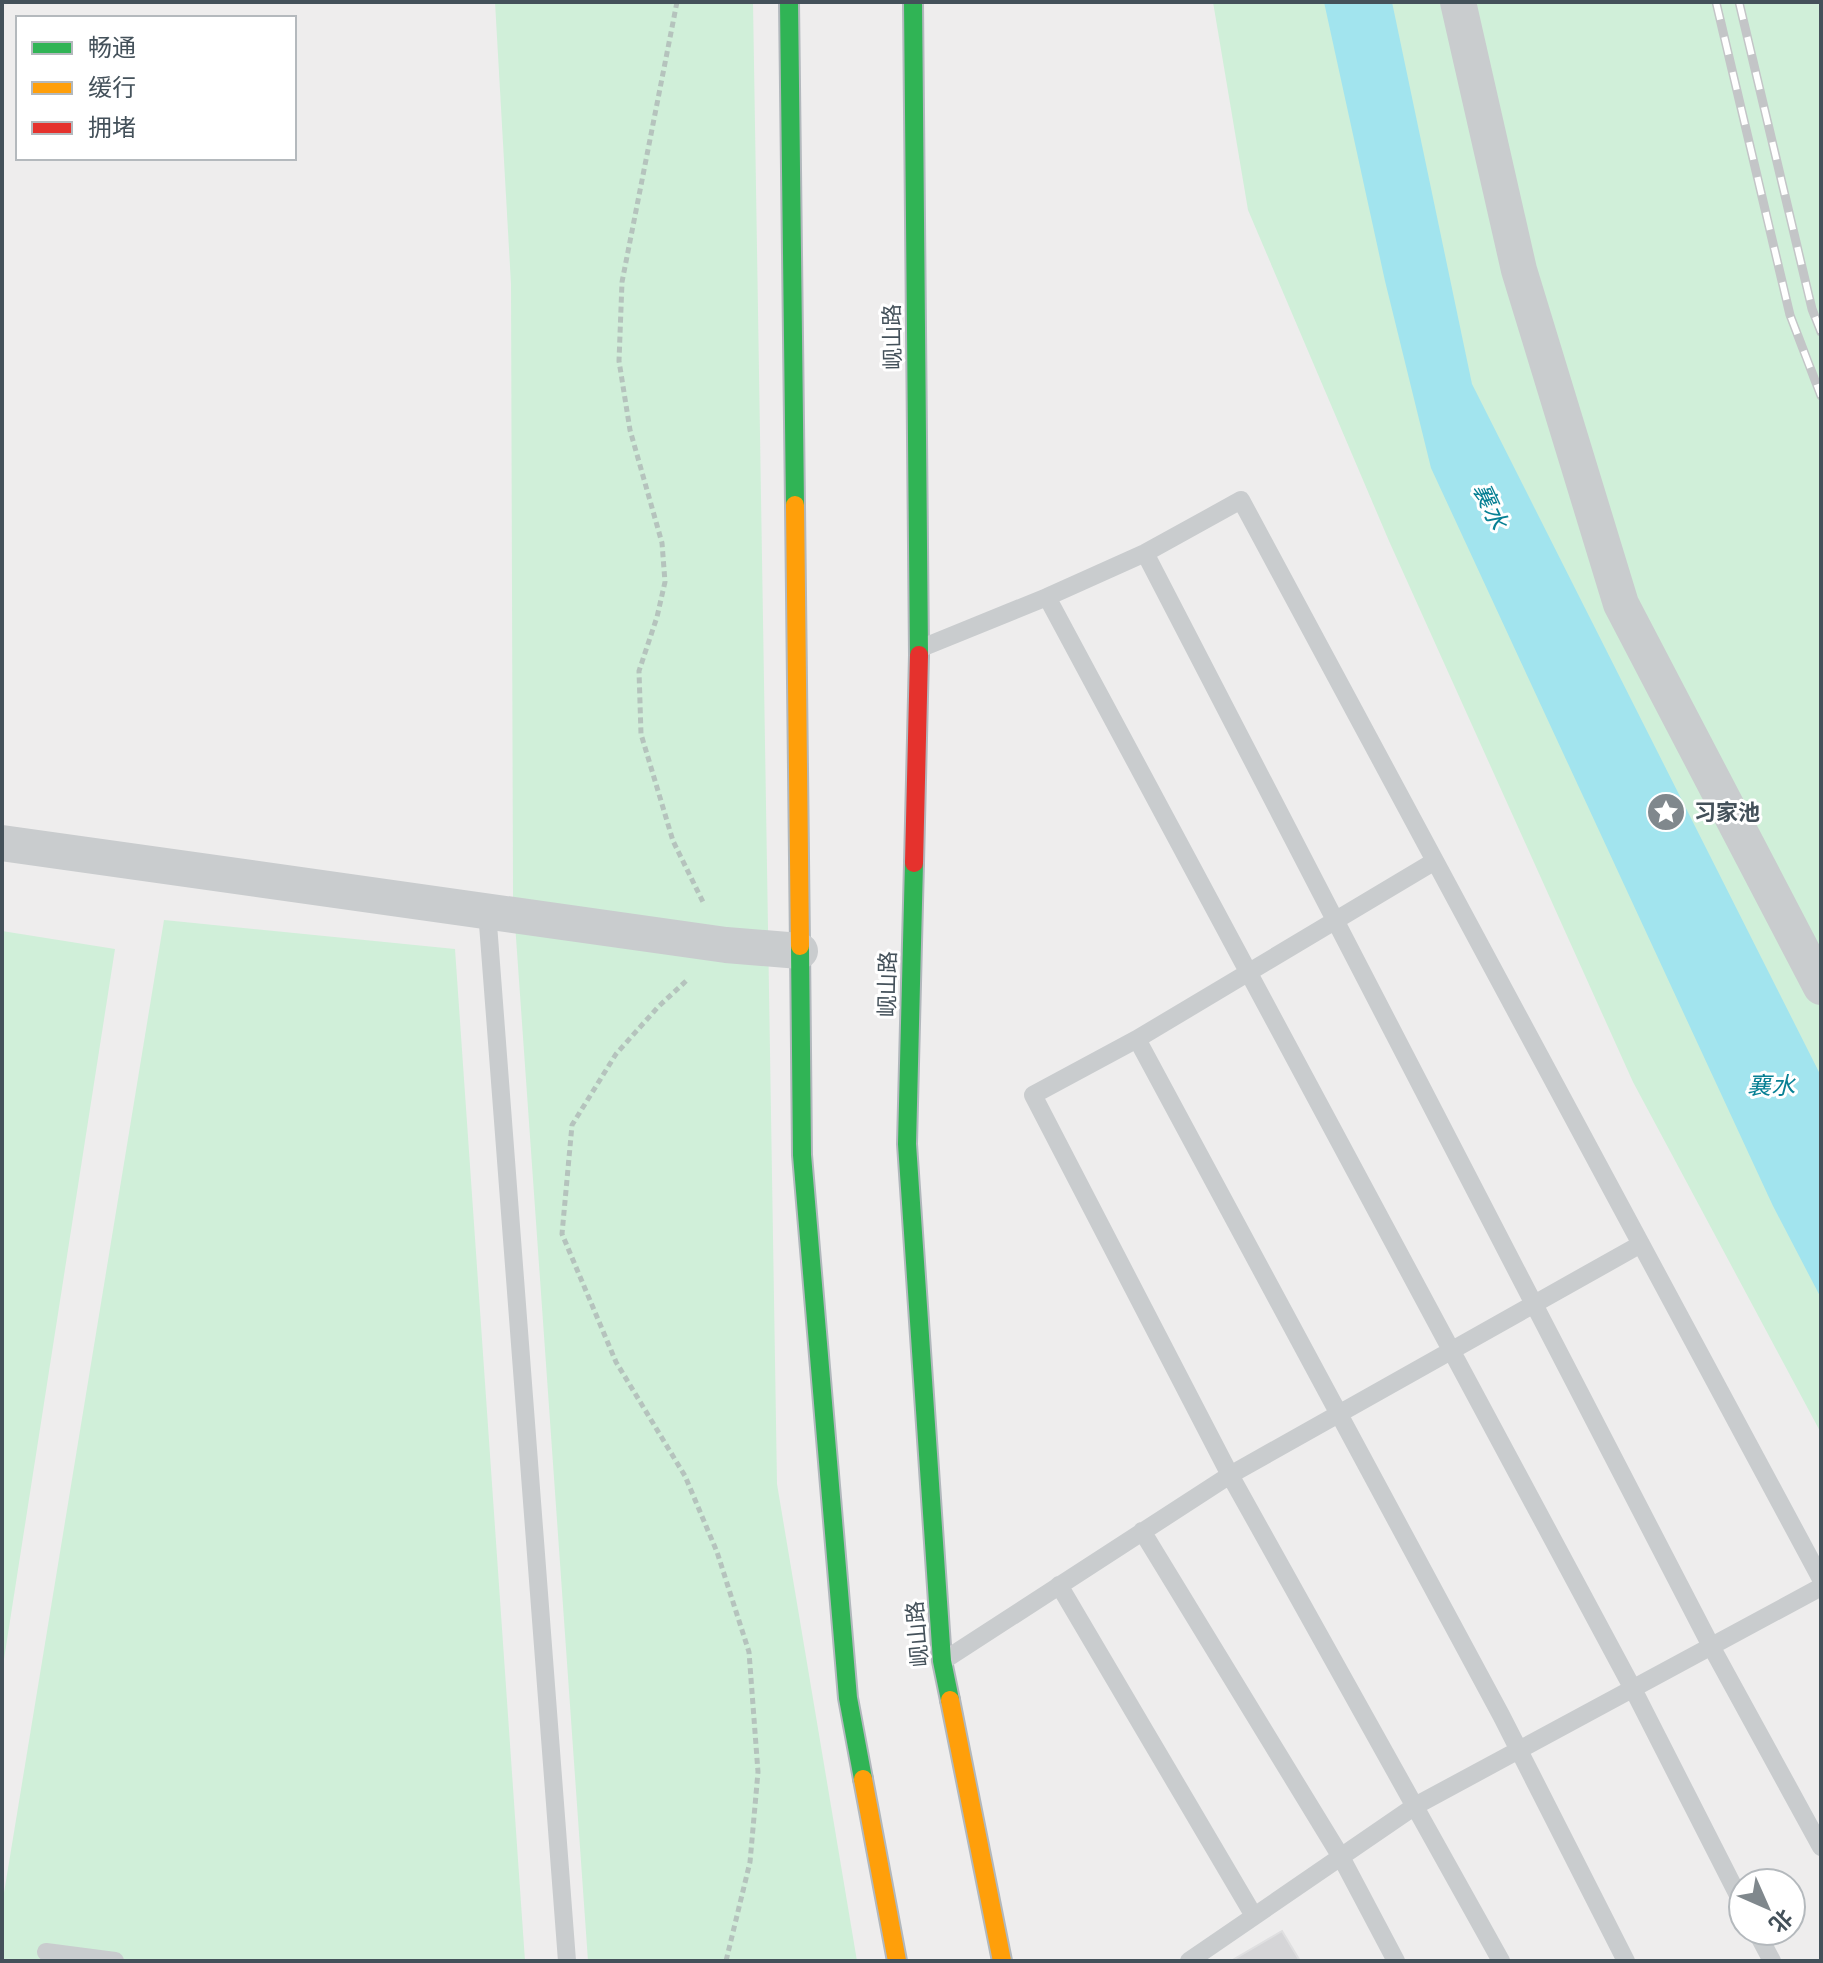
<svg xmlns="http://www.w3.org/2000/svg" width="1823" height="1963" viewBox="0 0 1823 1963" font-family="'Asap Condensed','Noto Sans SC',sans-serif">
	<style>
		.green { fill: #d0efd9 }
		.water { fill: #a2e4ee }
		.building { fill: #d5d5d7; stroke: #dfdfe0; stroke-width: 2 }
		.lines { fill: none; stroke-linecap: round; stroke-linejoin: round }
		.fast-casing { stroke: #b2b8bd; stroke-width: 22 }
		.slow-casing { stroke: #b2b8bd; stroke-width: 22 }
		.jam-casing { stroke: #b2b8bd; stroke-width: 22 }
		.path { stroke: #b5c3bd; stroke-width: 5; stroke-dasharray: 6 4; stroke-linecap: butt }
		.lane { stroke: #c9ccce; stroke-width: 18 }
		.street { stroke: #c9ccce; stroke-width: 36 }
		.fast { stroke: #30b455; stroke-width: 18 }
		.slow { stroke: #ff9f0a; stroke-width: 18 }
		.jam { stroke: #e5322d; stroke-width: 18 }
		.rail-casing { stroke: #c3c5c7; stroke-width: 9 }
		.rail { stroke: #fff; stroke-width: 6; stroke-dasharray: 18; stroke-linecap: butt }
		.labels { text-anchor: middle; stroke-width: 6; stroke-linejoin: round; paint-order: stroke }
		.street-label { font-size: 22px; fill: #44515a; stroke: #fff }
		.poi-label { font-size: 22px; font-weight: bold; fill: #44515a; stroke: #fff; text-anchor: start }
		.water-label { font-size: 24px; font-style: italic; fill: #088094; stroke: #fff }
	</style>
	<rect width="100%" height="100%" fill="#eeeded"/>
	<!-- green -->
	<path class="green" d="M495,2H753L777,1484L857,1961H588L513,895L511,284Z
		M1213,2H1821V1433L1633,1082L1389,541L1248,210Z
		M164,920L455,949L525,1961H2V1905Z
		M2,931L115,949L2,1672Z"/>
	<!-- water -->
	<path class="water" d="M1324,2H1392L1472,384L1821,1076V1298L1773,1206L1431,468L1385,281Z"/>
	<!-- building -->
	<path class="building" d="M1282,1931L1300,1961H1231Z"/>
	<g class="lines">
		<!-- fast casing -->
		<g class="fast-casing">
			<path id="fast" d="M789,2L795,505
				M913,2L919,655
				M914,863L907,1144L942,1661L950,1700
				M800,946L802,1155L848,1698L863,1779"/>
		</g>
		<!-- slow casing -->
		<g class="slow-casing">
			<path id="slow" d="M795,505L800,946
				M950,1700L1002,1961
				M863,1779L897,1961"/>
		</g>
		<!-- jam casing -->
		<g class="jam-casing">
			<path id="jam" d="M914,863L919,655"/>
		</g>
		<!-- path -->
		<path class="path" d="M677,2L622,282L619,361L630,430L662,543L665,582L657,617L639,671L641,734L673,841L703,902
			M686,981L658,1007L616,1054L572,1125L562,1234L616,1362L685,1476L717,1552L749,1652L758,1772L750,1862L726,1961"/>
		<!-- lane -->
		<path class="lane" d="M1145,553L1711,1646L1821,1847
			M1047,597L1633,1689L1743,1905
			M919,649L1047,597L1145,553L1241,500L1821,1579
			M1435,861L1137,1039L1033,1095L1230,1475L1501,1961
			M487,911L567,1961
			M1137,1039L1501,1715L1626,1961
			M1142,1531L1341,1857L1396,1961
			M1059,1585L1254,1916
			M943,1661L1230,1475L1641,1244
			M1756,1931L1772,1961
			M46,1952L115,1961
			M1189,1961L1415,1806L1821,1587"/>
		<!-- street -->
		<path class="street" d="M1458,2L1519,270L1621,604L1821,987
			M2,843L726,945L800,951"/>
		<!-- fast -->
		<use href="#fast" class="fast"/>
		<!-- slow -->
		<use href="#slow" class="slow"/>
		<!-- jam -->
		<use href="#jam" class="jam"/>
		<!-- rail casing -->
		<g class="rail-casing">
			<path id="rail" d="M1716,2L1790,315L1821,396
				M1739,2L1812,309L1821,332"/>
		</g>
		<!-- rail -->
		<use href="#rail" class="rail"/>
	</g>
	<!-- icons -->
	<defs>
		<g id="sight-disc" transform="scale(2)"><circle r="9.5" fill="#80888d" stroke="#fff"/><path d="M0-6L1.8-2.2L6-1.7L2.9 1.2L3.7 5.4L0 3.3L-3.7 5.4L-2.9 1.2L-6-1.7L-1.8-2.2Z" fill="#fff"/></g>
	</defs>
	<g fill-rule="evenodd">
		<use href="#sight-disc" x="1666" y="812"/>
	</g>
	<g class="labels">
		<!-- street labels -->
		<g class="street-label">
			<text transform="translate(892 337) rotate(-91)" y="8">岘山路</text>
			<text transform="translate(887 984) rotate(-89)" y="8">岘山路</text>
			<text transform="translate(917 1634) rotate(-95)" y="8">岘山路</text>
		</g>
		<!-- poi labels -->
		<g class="poi-label">
			<text x="1694" y="820">习家池</text>
		</g>
		<!-- water labels -->
		<g class="water-label">
			<text transform="translate(1490 506) rotate(65)" y="8">襄水</text>
			<text x="1771" y="1094">襄水</text>
		</g>
	</g>
	<!-- border -->
	<rect width="1823" height="1963" fill="none" stroke="#44515a" stroke-width="8"/>
	<!-- legend -->
	<rect x="16" y="16" width="280" height="144" fill="#ffffff" stroke="#b4b9bd" stroke-width="2"/>
	<rect x="32" y="42" width="40" height="12" fill="#30b455" stroke="#b4b9bd" stroke-width="2"/>
	<text x="88" y="56" font-size="24" fill="#44515a">畅通</text>
	<rect x="32" y="82" width="40" height="12" fill="#ff9f0a" stroke="#b4b9bd" stroke-width="2"/>
	<text x="88" y="96" font-size="24" fill="#44515a">缓行</text>
	<rect x="32" y="122" width="40" height="12" fill="#e5322d" stroke="#b4b9bd" stroke-width="2"/>
	<text x="88" y="136" font-size="24" fill="#44515a">拥堵</text>
	<!-- north arrow -->
	<g transform="translate(1767 1907) rotate(135)"><circle r="38" fill="#ffffff" stroke="#b4b9bd" stroke-width="2"/>
	<path d="M0-6L14 30L0 20L-14 30Z" fill="#80888d"/>
	<text y="-12" font-size="22" font-weight="bold" text-anchor="middle" fill="#44515a">北</text>
	</g>
</svg>
